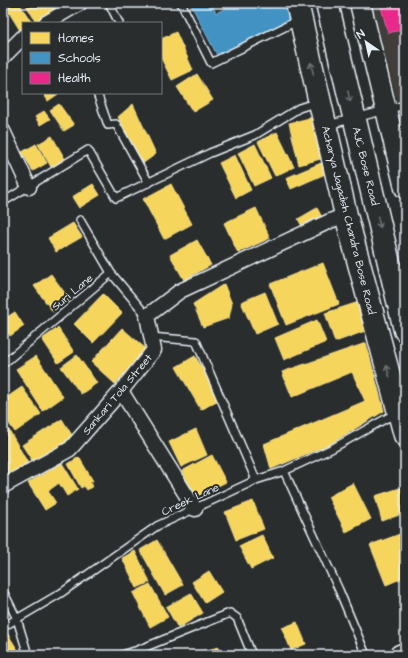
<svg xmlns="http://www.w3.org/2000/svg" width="408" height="658" viewBox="0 0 408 658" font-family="'Architects Daughter',sans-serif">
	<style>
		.built { fill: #3f3d3a }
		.homes { fill: #f6d55c; stroke: #f2dd8b }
		.schools { fill: #4393c3; stroke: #74afd3 }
		.health { fill: #e7298a; stroke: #e765ab }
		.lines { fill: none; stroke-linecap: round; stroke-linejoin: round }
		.lane-casing { stroke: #e8f1f8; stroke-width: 10 }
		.street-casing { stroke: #e8f1f8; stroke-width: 17 }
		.secondary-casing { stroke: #e8f1f8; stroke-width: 23 }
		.primary-casing { stroke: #e8f1f8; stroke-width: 25 }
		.lane { stroke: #2a2d2e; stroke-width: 7 }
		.street { stroke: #2a2d2e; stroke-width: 14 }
		.secondary { stroke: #2a2d2e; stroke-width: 20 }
		.primary { stroke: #2a2d2e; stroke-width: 22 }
		.oneway { stroke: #6c7275 }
		.labels { text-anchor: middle; stroke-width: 4; stroke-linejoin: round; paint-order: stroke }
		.street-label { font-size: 11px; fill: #e8f1f8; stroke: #2a2d2e }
	</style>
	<rect width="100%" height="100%" fill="#2a2d2e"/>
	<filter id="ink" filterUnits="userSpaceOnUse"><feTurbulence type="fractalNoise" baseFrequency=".025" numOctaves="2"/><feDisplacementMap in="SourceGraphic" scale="8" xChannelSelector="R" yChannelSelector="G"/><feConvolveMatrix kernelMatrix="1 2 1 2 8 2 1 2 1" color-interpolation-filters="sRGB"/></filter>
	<g filter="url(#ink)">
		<!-- built -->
		<path class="built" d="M372,3H405V133Z"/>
		<!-- homes -->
		<path class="homes" d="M3,3H19L32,23H23V30L21,32Z
			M25,3H60L61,6L36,22Z
			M176,32L193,70L172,80L161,58V39Z
			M197,74L213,100L193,112L177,87Z
			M43,93H57L58,94L48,101Z
			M59,104L74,125L64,131L50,110Z
			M133,104L156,154L142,164L118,117Z
			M44,111L50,119L40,125L35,117Z
			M314,117L324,158L299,165L289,123Z
			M277,132L294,167L275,176L258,142Z
			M52,136L65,159L51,167L38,144Z
			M36,144L47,163L33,171L22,152Z
			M255,144L271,178L254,186L238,153Z
			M235,155L251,190L236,198L219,163Z
			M328,160L332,171L291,189L286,178Z
			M93,184L100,195L79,208L72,197Z
			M171,184L192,224L164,239L143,199Z
			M256,208L270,238L238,253L224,223Z
			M317,208L323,219L304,230L298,219Z
			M73,223L82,237L56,252L48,238Z
			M197,240L211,265L184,280L170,255Z
			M323,263L339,304L286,325L270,284Z
			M51,274L70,300L53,312L34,286Z
			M224,284L232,304L229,318L203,327L193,304Z
			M265,292L278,324L255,334L241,302Z
			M103,294L122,313L93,343L74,324Z
			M359,302L368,330L335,342L325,313Z
			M3,310L7,317L15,312L24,326L10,336L3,326Z
			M317,320L326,342L284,360L275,338Z
			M58,328L74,352L58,363L42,339Z
			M122,328L146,349L115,384L91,362Z
			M366,343L384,411L330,444L271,469L264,444L365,401L352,372L292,397L282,372Z
			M77,355L97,383L81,394L61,367Z
			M36,356L63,397L43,411L16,369Z
			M195,356L220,399L201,410L176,367Z
			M22,387L41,414L15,432L3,415V400Z
			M62,419L75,440L35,465L22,445Z
			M196,429L207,455L181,467L169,442Z
			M9,430L29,465L3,479V433Z
			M212,455L226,482L196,497L182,471Z
			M79,457L93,481L90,482L93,486L87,490L84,486L81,488L68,464Z
			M62,463L78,489L67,496L59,483L48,491L56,503L45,510L28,483Z
			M353,483L371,519L346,532L328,497Z
			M403,487L405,494V513L382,521L375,496Z
			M253,501L264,529L236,540L225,512Z
			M400,534L405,548V577L386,585L370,545Z
			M262,535L273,558L251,569L239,546Z
			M157,540L183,585L165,595L140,550Z
			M135,551L150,582L137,588L122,558Z
			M209,571L222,592L205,603L192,582Z
			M150,584L168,617L150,627L133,593Z
			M191,593L203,613L178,628L166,607Z
			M297,622L306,644L291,650L282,628Z
			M7,633L21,655H3V635Z
			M219,647L221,655H192L191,654Z"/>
		<!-- schools -->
		<path class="schools" d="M190,3H211L216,13L236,3H263L268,8L270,7L269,3H291L294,17L218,57Z"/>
		<!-- health -->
		<path class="health" d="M380,3H405V29L388,33Z"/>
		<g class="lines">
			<!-- lane casing -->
			<g class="lane-casing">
				<path id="lane" d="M109,3L119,23
					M181,3L211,63L299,20
					M97,93L108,125L116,124L149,183
					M328,125L405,105
					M3,202L88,150L116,198L210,153L255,135L299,108L318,102
					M80,220L111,273
					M151,337L196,341L256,480
					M3,364L111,273L147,316
					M284,471L339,590L366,655
					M3,591L17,619L28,655
					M3,627L61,593L157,526L256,480L284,471L333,448L396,413
					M122,655L138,650L230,613L237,618L252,655"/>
			</g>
			<!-- street casing -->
			<g class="street-casing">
				<path id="street" d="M46,23L80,3
					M3,57L23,37
					M3,131L29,187
					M121,391L195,509
					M3,486L70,449L121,391L154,350L147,316L180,291L330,221L346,215"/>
			</g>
			<!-- secondary casing -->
			<g class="secondary-casing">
				<path id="secondary" d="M360,3L405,188
					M400,655L405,653"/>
			</g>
			<!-- primary casing -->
			<g class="primary-casing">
				<path id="primary" d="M297,3L346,215L405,435
					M327,3L405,330"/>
			</g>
			<!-- lane -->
			<use href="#lane" class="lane"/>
			<!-- street -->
			<use href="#street" class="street"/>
			<!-- secondary -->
			<use href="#secondary" class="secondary"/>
			<!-- primary -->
			<use href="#primary" class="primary"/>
		</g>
		<!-- one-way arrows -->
		<defs><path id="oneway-shaft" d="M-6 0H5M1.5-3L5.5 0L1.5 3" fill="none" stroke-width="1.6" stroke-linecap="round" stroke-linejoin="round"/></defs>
		<g class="oneway">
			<use href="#oneway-shaft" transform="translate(312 68) rotate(-103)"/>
			<use href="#oneway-shaft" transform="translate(349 96) rotate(77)"/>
			<use href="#oneway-shaft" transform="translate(379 222) rotate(76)"/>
			<use href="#oneway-shaft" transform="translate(388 371) rotate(-105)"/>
		</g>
	</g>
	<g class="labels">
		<!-- street labels -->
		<g class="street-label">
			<text transform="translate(366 166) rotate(76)" y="4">AJC Bose Road</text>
			<text transform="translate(349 220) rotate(76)" y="4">Acharya Jagadish Chandra Bose Road</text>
			<text transform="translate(72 292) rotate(-40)" y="4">Suri Lane</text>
			<text transform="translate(117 394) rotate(-50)" y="4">Sankari Tola Street</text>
			<text transform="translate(190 499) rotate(-25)" y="4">Creek Lane</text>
		</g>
	</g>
	<!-- margin -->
	<rect width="408" height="658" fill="none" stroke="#2a2d2e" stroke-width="16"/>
	<rect x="8" y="8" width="392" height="642" fill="none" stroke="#e8f1f8" stroke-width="1.5" filter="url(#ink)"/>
	<!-- legend -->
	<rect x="22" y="22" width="140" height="72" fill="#2a2d2e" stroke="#767b7f"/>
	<rect x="30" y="32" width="20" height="12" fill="#f6d55c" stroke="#767b7f"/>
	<text x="58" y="42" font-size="12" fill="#e8f1f8">Homes</text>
	<rect x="30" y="52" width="20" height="12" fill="#4393c3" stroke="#767b7f"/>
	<text x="58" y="62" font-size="12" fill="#e8f1f8">Schools</text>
	<rect x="30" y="72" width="20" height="12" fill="#e7298a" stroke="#767b7f"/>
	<text x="58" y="82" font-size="12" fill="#e8f1f8">Health</text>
	<!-- north arrow -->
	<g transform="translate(366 42) rotate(326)" stroke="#2a2d2e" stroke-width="3" paint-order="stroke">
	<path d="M0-3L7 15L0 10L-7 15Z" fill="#e8f1f8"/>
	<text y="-6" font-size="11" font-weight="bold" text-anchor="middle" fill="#e8f1f8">N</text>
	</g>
</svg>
